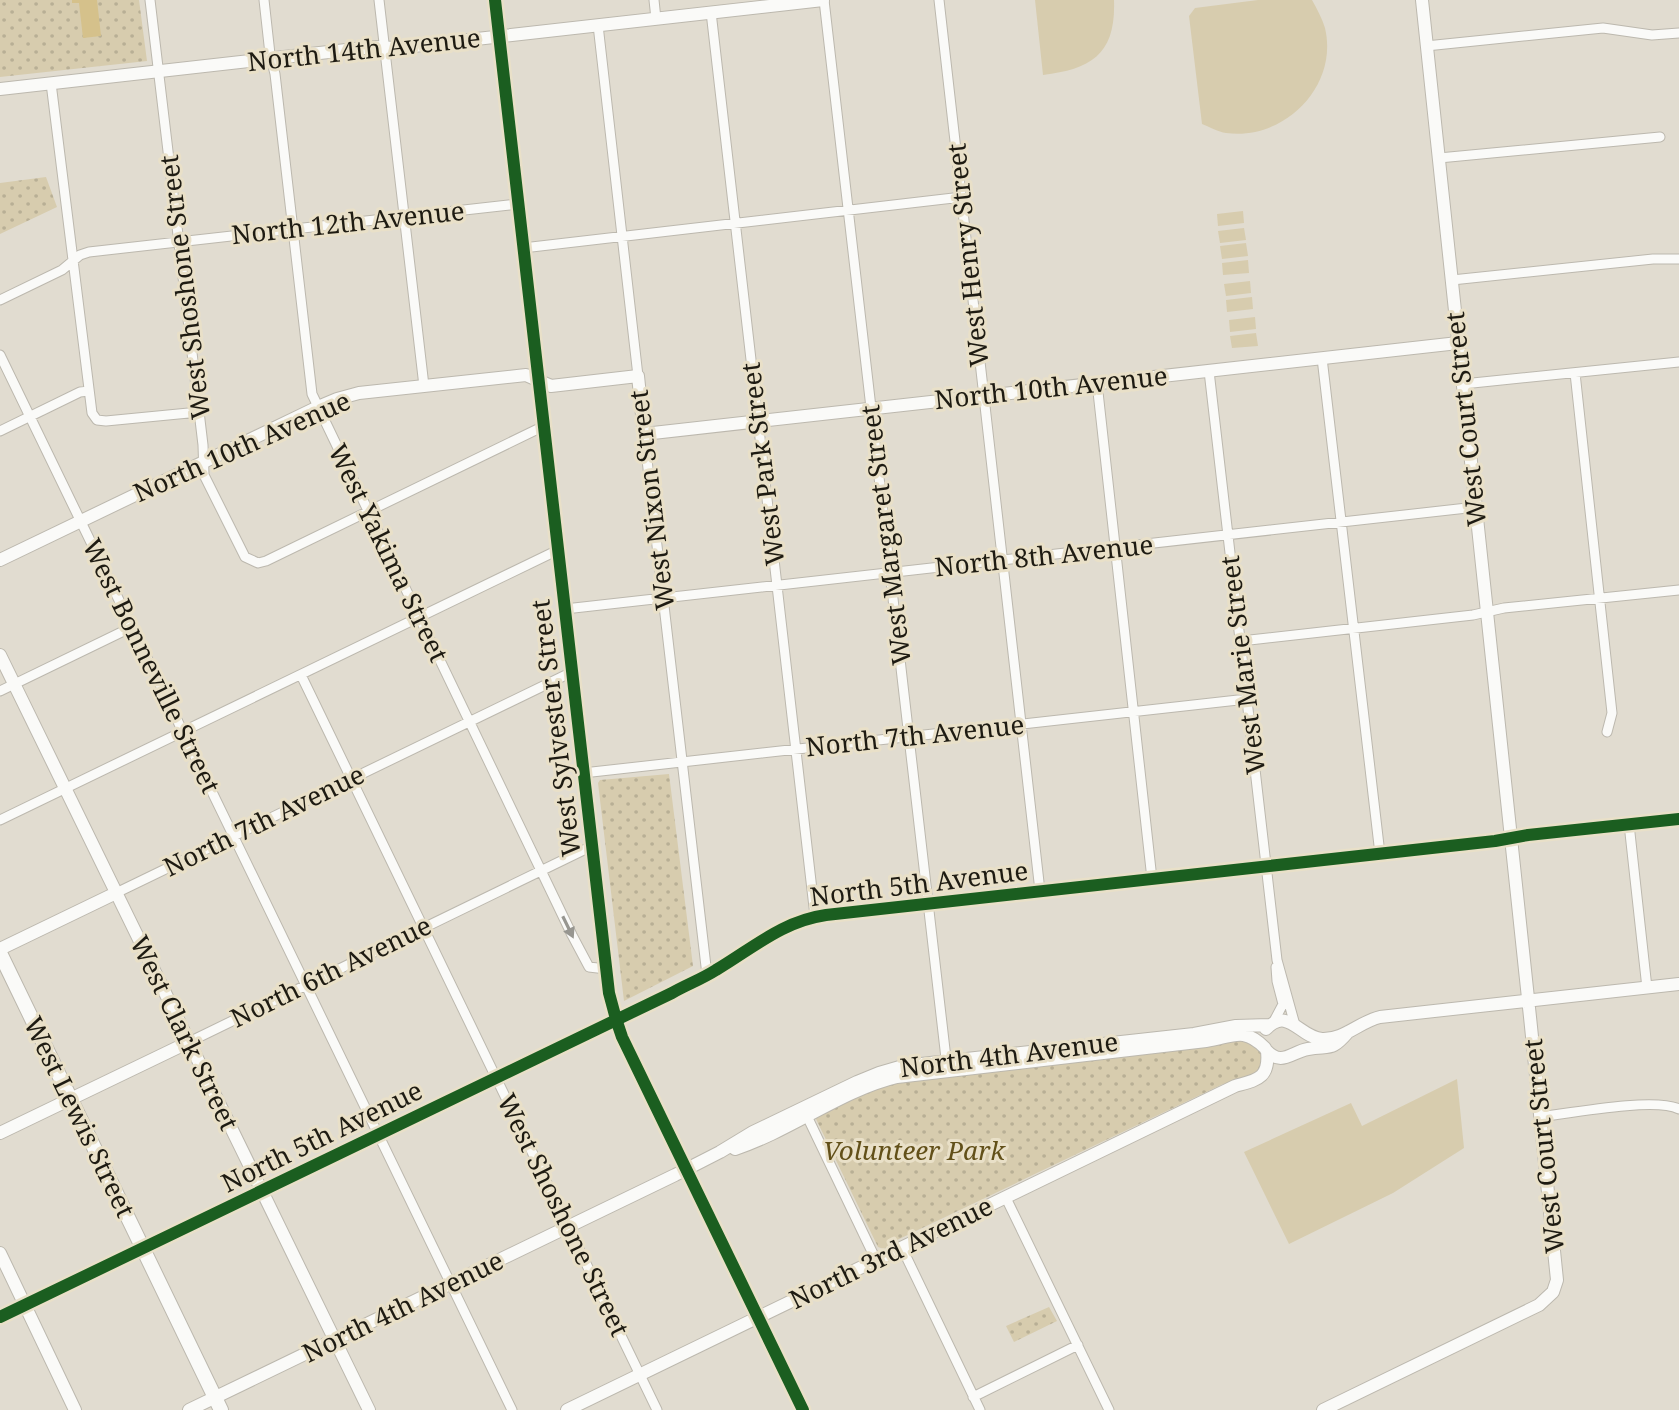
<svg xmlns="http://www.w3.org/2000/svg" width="1679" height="1410" viewBox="0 0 1679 1410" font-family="'Noto Serif',serif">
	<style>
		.grass { fill: #d7ccae }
		.park { fill: url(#park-dots) }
		.water { fill: #d5c18b }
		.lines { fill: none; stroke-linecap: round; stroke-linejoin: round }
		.street-casing { stroke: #bcb8ae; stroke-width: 11 }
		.secondary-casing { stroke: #bcb8ae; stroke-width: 14 }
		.primary-casing { stroke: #bcb8ae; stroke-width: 16 }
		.street { stroke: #fafaf8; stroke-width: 9 }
		.secondary { stroke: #fafaf8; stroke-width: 12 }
		.primary { stroke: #fafaf8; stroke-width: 14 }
		.cycleway-casing { stroke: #e9e0c8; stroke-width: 17 }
		.cycleway { stroke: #1b5e20; stroke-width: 12 }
		.oneway { fill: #979690 }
		.labels { text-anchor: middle; stroke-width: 6; stroke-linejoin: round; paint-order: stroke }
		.street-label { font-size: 26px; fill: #1e1b12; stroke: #e9e0c8 }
		.park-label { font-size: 26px; font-style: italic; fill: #625019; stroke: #e9e0c8 }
	</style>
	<defs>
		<pattern id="park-dots" width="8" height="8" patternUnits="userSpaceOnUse" patternTransform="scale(2)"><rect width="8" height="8" fill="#d7ccae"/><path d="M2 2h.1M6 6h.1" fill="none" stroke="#b8af95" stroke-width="1.8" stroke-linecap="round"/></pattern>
	</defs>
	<rect width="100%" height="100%" fill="#e1dcd0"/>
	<!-- grass -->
	<path class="grass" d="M1035,0H1114C1116,54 1092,69 1043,75Z
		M1258,0H1312C1317,9 1322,18 1325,28C1339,87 1283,141 1226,133C1218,132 1210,127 1202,124L1189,16L1195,8Z
		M1243,211L1244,223L1218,226L1217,214Z
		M1244,228L1246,240L1220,243L1218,231Z
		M1246,243L1248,256L1222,259L1220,246Z
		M1248,260L1249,273L1223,275L1222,263Z
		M1250,281L1251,293L1226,296L1224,284Z
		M1252,297L1253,309L1227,312L1226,300Z
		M1255,317L1256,329L1230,332L1229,320Z
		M1256,333L1258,346L1232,348L1230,336Z
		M1457,1079L1464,1148L1393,1193L1289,1244L1244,1152L1351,1103L1362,1126Z"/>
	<!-- park -->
	<path class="park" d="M0,0H139L147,61L0,77Z
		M46,177L57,207L0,234V183Z
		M669,774L693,966L624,1001L598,783L600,780Z
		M1238,1036L1262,1050L1260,1072L1230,1083L1223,1084L895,1241L886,1250L878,1247L815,1117L891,1082Z
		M1049,1307L1057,1321L1014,1342L1006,1326Z"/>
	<!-- water -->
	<path class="water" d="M72,0H97L101,36L83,38L79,3H72Z"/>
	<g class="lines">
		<!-- street casing -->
		<g class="street-casing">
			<path id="street" d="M150,0L203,445L204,475L245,557L258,563L266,561L544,426
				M264,0L270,54L275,74L312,394L572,935L589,967L606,969
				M379,0L424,386
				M654,0L656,19
				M824,0L947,1067
				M939,0L1040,891
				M711,12L815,916
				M598,25L638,376
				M1426,46L1603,28L1652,35L1679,33
				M51,83L92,413L97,420L106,421L199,412
				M1439,158L1660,137
				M523,248L962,197
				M1452,280L1653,259H1679
				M0,300L62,270L80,255L89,252L518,204
				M0,355L512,1410
				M1322,358L1380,854
				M1209,371L1277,960L1295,1025
				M1575,373L1612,713L1607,732
				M1097,383L1152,879
				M1463,384L1679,362
				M0,431L80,392L89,391
				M644,434L707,975
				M565,609L1476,507
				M1241,641L1473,615L1504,608L1679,590
				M301,675L657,1410
				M0,691L132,627
				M583,773L1247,699
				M0,820L558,550
				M1629,824L1647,988
				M116,893L572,672
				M1273,1023L1283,1004L1277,981L1276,967
				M189,1042L592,846
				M805,1112L876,1260
				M1540,1117C1571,1113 1655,1097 1679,1109
				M1006,1198L1109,1410
				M902,1248L980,1410
				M758,1317L803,1410
				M973,1397L1078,1345"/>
		</g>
		<!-- secondary casing -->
		<g class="secondary-casing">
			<path id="secondary" d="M495,0L609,993L616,1019L622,1037L758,1317
				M0,89L373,47L396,48L823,0
				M0,560L318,407L337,399L359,393L526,375L551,386L638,376L644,434L1458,343
				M0,655L369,1410
				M0,949L116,893
				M1266,1029C1288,1006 1299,1037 1322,1039C1344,1040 1359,1022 1380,1017L1679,984
				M1266,1050C1282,1067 1291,1052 1308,1049C1330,1045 1331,1052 1348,1032
				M0,1133L189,1042
				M735,1149C790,1131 842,1090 897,1077L1206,1041C1233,1037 1243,1026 1265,1048
				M0,1253L75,1410
				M0,1317L672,993C686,985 702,979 716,970C753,948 783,921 826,915L1495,841L1528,835L1679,819
				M189,1410L675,1175L720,1152L753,1132L857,1082L879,1073L903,1066L1194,1034L1236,1026L1269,1025
				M567,1410L1235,1086C1256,1080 1270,1079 1267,1051
				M1323,1410L1539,1305L1553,1292L1557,1280L1530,1017L1422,0"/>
		</g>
		<!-- primary casing -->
		<g class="primary-casing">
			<path id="primary" d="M0,953L221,1410"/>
		</g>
		<!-- street -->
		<use href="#street" class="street"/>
		<!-- secondary -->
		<use href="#secondary" class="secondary"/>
		<!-- primary -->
		<use href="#primary" class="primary"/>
		<!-- cycleway casing -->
		<g class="cycleway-casing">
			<path id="cycleway" d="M495,0L609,993L616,1019L622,1037L803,1410
				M0,1317L672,993C686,985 702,979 716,970C753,948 783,921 826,915L1495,841L1528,835L1679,819"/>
		</g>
		<!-- cycleway -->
		<use href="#cycleway" class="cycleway"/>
	</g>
	<!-- one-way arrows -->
	<defs><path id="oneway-solid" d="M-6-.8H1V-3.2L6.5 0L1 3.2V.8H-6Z" transform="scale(2)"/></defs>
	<use class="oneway" href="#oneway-solid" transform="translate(568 927) rotate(64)"/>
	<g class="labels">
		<!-- street labels -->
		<g class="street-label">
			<text transform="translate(364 50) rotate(-6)" y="9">North 14th Avenue</text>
			<text transform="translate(348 223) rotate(-6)" y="9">North 12th Avenue</text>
			<text transform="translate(968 255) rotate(-96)" y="9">West Henry Street</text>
			<text transform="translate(185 287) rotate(-97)" y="9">West Shoshone Street</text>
			<text transform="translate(1051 388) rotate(-6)" y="9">North 10th Avenue</text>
			<text transform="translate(1466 419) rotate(-96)" y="9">West Court Street</text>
			<text transform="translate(242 447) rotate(-24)" y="9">North 10th Avenue</text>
			<text transform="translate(763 464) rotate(-97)" y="9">West Park Street</text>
			<text transform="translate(652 500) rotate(-97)" y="9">West Nixon Street</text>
			<text transform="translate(886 535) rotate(-97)" y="9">West Margaret Street</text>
			<text transform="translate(388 553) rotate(64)" y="9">West Yakima Street</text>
			<text transform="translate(1044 556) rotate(-6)" y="9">North 8th Avenue</text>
			<text transform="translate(1243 665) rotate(-97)" y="9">West Marie Street</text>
			<text transform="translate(151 666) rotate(64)" y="9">West Bonneville Street</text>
			<text transform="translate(556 728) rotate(-97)" y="9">West Sylvester Street</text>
			<text transform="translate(915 736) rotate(-6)" y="9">North 7th Avenue</text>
			<text transform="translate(264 821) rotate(-26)" y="9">North 7th Avenue</text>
			<text transform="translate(919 884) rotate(-7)" y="9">North 5th Avenue</text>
			<text transform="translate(331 972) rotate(-26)" y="9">North 6th Avenue</text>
			<text transform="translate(184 1033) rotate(64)" y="9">West Clark Street</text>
			<text transform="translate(1009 1055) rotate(-7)" y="9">North 4th Avenue</text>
			<text transform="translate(79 1117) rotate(64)" y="9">West Lewis Street</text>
			<text transform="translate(322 1137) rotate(-26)" y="9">North 5th Avenue</text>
			<text transform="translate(1544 1146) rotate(-96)" y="9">West Court Street</text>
			<text transform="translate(563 1215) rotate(64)" y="9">West Shoshone Street</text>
			<text transform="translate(891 1253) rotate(-26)" y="9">North 3rd Avenue</text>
			<text transform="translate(403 1307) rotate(-26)" y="9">North 4th Avenue</text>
		</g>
		<!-- park labels -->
		<g class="park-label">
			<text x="914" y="1160">Volunteer Park</text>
		</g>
	</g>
</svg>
